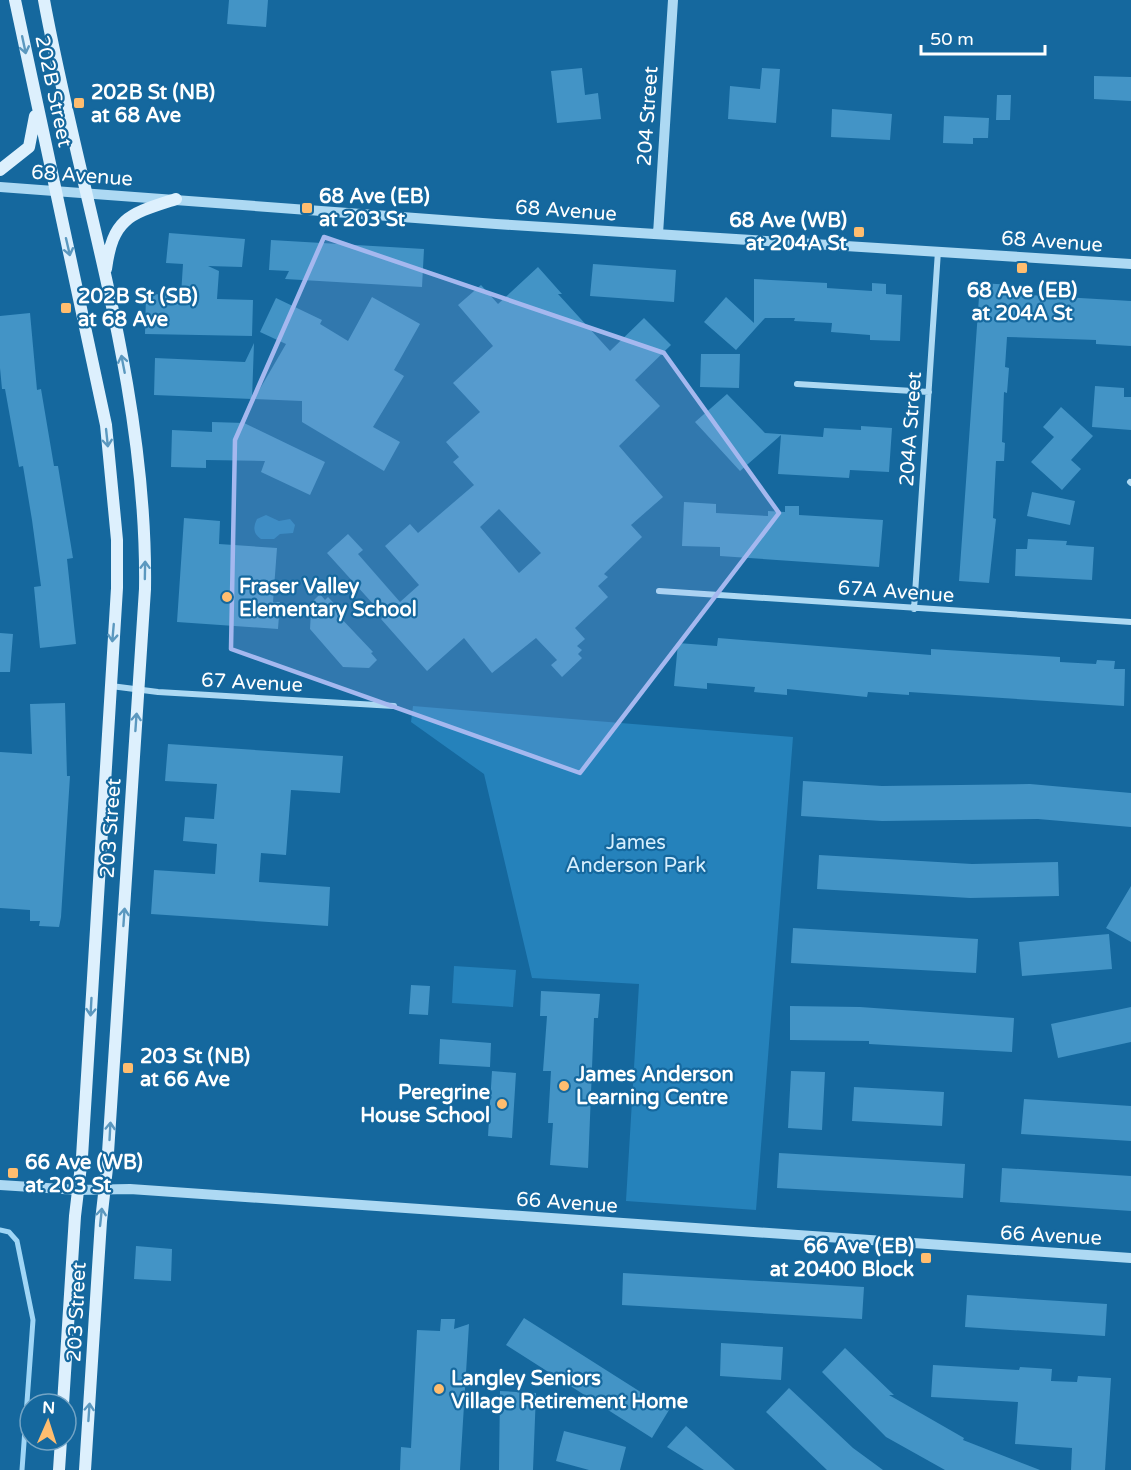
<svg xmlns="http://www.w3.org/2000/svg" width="1131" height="1470" viewBox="0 0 1131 1470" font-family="'Varela Round',sans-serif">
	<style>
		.green { fill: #2582bb }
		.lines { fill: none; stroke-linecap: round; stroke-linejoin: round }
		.stream { stroke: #a0d6f6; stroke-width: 5 }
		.building { fill: #4394c6; fill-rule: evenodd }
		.minor { stroke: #add9f3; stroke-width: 6 }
		.tertiary { stroke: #add9f3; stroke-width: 10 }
		.secondary { stroke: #ddf0fd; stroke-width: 12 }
		.oneway { stroke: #5b98bf }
		.marked { fill: #a5b8ef; fill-opacity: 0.2; stroke: #a5b8ef; stroke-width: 4.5; stroke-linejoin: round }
		.poi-dot { fill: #ffbd6f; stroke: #15689e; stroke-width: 2 }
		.labels { text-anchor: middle; stroke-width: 4.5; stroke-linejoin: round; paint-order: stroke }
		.street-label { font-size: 20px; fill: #fff; stroke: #15689e }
		.poi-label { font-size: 20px; font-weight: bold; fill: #fff; stroke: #15689e; text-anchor: start }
		.park-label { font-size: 20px; fill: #d5eefd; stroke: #15689e }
	</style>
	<rect width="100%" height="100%" fill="#15689e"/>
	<!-- green -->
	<path class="green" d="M266,515L279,521L290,519L295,525L293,533L280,534L274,539H261C253,534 253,527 257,519Z
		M413,706L793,737L756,1210L626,1201L639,984L532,978L484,774L411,722Z
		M454,966L516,970L513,1007L452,1003Z"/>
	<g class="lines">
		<!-- stream -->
		<path class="stream" d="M0,1230L9,1232L17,1241L33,1320L22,1470"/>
	</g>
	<!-- building -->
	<path class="building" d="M229,0H268L266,27L227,24Z
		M582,68L585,95L598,93L601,119L557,123L551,71Z
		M762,68L780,69L776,123L728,119L730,86L760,89Z
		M1094,76L1131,77V101L1094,99Z
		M997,95H1011L1010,120H996Z
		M832,109L892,114L890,140L831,137Z
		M944,116L989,118L988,138H973V144L943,143Z
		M169,233L245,239L242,267L208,266L219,271L217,299L253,300L252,336L145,334L146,294L181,295L183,264L166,263Z
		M271,240L424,249L422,287L285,279L289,271L269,270Z
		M593,264L676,270L674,302L590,296Z
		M538,267L562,294H558L610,351L644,318L671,345L635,380L660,406L619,446L663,497L631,525L642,537L604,574L608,577L598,586L608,597L575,628L585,639L577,646L582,650L578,654L582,658L562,677L551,665L557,660L536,638L492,673L464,638L427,671L381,619L384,616L327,553L348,534L363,550L358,554L400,602L419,585L385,546L410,524L418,533L474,485L453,462L459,457L446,442L480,412L453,383L493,346L458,305L481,285L498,304ZM499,509L541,553L519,573L480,527Z
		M754,279L827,283V288L872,291V283L886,284V294L902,295L900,341L870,340V335L831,332L832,323L794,321L795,318H765L736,350L704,322L726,297L754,323Z
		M980,283L1013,285V294L1131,301V346L1096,344V340L1007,337L1005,367L1009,368L1007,393L1004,392L1002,442L1005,443L1004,461H996L993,518L996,519L989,583L959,581Z
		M372,297L420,324L394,370L404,376L373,427L400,442L384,471L302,422V401L254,399L286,344L260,332L276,298L322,320L320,324L348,341Z
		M30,313L37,390L41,389L54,466H58L73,558L67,559L76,644L40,648L34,587L41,586L32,520L23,466L19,467L5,389H2L0,368V316Z
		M254,343L252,399L154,395L155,358L245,362Z
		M701,354H740L739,388L700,387Z
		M1095,386L1124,388V397H1131V430L1092,427Z
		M727,394L765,433L823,437L824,428L861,430V426L892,428L889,472L850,470L849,478L778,474L781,435L740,471L695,422Z
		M1061,407L1093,436L1071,460L1081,469L1062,490L1031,462L1054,437L1043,427Z
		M212,422L244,423L325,462L310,495L261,472L265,461L206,460V468L171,467L172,430L212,432Z
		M1032,492L1075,501L1070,525L1027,516Z
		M684,502L716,504V513L768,516V511L785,512V506H799V515L883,520L879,567L720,556V547L682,546Z
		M184,518L220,521L219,544L277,548L273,602H280L278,629L177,622Z
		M1028,539L1067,541L1066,545L1094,547L1092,580L1015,576L1016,549H1027Z
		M320,594L325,600L328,597L341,611L337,614L373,652L371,653L377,660L369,668L343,667L310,629L311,611L314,609L310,604Z
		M0,633L13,634L10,672H0Z
		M718,638L931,655V649L1060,657V662L1096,664L1097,660L1115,661L1114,669H1125L1124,706L909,692V695L868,692L867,697L787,689V695L754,692L755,687L707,683V689L674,686L678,643L717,646Z
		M65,703L67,776H70L61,917L59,927L39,926L40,921H30V910L0,908V752L32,754L30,704Z
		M168,744L343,756L340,793L291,790L286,855L261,853L259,882L330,887L328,926L151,914L154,870L215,874L217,844L183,841L185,817L214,819L217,784L165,781Z
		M803,781L882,786L1030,784L1131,793V827L1038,819L882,821L801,816Z
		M819,855L972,864L1058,862L1059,896L970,898L817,889Z
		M1131,886V942L1106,928Z
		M793,928L978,939L976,973L791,963Z
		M1109,934L1112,969L1022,976L1019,942Z
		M411,985L430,986L428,1015L409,1014Z
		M541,991L600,994L598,1018H594L588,1168L550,1165L553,1123H548L551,1071H543L547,1016H540Z
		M790,1006L860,1007L1014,1018L1012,1052L869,1044V1041L790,1040Z
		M1131,1007V1042L1058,1058L1051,1024Z
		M440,1039L491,1043L490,1067L439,1064Z
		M492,1071L516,1073L512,1138L488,1136Z
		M791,1071L825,1072L822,1130L788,1128Z
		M854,1087L944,1092L942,1126L852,1121Z
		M1024,1099L1131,1106V1141L1021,1134Z
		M779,1153L965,1164L963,1198L777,1188Z
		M1002,1168L1131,1176V1211L1000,1202Z
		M136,1246L172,1249L171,1281L134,1279Z
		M623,1273L864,1287L862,1319L622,1305Z
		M967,1295L1107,1304L1105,1336L965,1327Z
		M524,1318L669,1410L652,1438L506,1345Z
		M441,1319H455L454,1329L469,1324L460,1470H400L401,1447L411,1448L417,1330L440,1331Z
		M721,1343L783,1347L781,1380L720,1376Z
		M845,1348L894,1395H889L964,1438L963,1440L1040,1470H945L886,1437L822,1372Z
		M933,1365L1019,1370L1020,1367L1052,1369L1051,1381L1077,1382L1078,1376L1111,1378L1105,1470H1071L1072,1448L1015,1444L1018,1402L931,1397Z
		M789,1388L853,1448L883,1470H827L766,1412Z
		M500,1391L536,1393L533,1470H499Z
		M686,1426L735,1470H704L667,1447Z
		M564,1431L626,1447L620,1470H589L556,1461Z"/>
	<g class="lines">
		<!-- minor -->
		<path class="minor" d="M797,384L929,392
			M1130,482L1131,483
			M659,591L1131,622
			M914,609L938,251
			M111,686L158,692L394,706"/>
		<!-- tertiary -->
		<path class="tertiary" d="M0,187L496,224L1131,264
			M658,234L673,0
			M0,1185L78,1190L130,1189L1131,1258"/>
		<!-- secondary -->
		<path class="secondary" d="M15,0L106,425L117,540V588L82,1157L75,1216L63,1404
			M44,0C80,196 148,388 145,589L107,1168L101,1221L85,1470
			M0,170L29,147L35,116
			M106,269C113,217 130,214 176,199
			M59,1470L61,1440"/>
	</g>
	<!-- one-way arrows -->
	<defs><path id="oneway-shaft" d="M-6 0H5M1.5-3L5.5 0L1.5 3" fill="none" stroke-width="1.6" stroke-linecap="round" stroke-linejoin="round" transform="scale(1.5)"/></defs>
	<g class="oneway">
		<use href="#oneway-shaft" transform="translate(24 45) rotate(78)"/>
		<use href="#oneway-shaft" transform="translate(68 247) rotate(77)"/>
		<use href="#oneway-shaft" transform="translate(123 364) rotate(-101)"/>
		<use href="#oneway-shaft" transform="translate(107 438) rotate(84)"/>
		<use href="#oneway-shaft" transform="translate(145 570) rotate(-89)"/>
		<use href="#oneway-shaft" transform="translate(113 633) rotate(95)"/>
		<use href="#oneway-shaft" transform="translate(136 722) rotate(-86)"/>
		<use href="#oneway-shaft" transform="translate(124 917) rotate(-86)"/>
		<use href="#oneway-shaft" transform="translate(91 1007) rotate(93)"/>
		<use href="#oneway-shaft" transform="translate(110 1131) rotate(-87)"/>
		<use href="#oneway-shaft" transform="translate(101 1217) rotate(-84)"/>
		<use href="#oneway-shaft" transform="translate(89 1412) rotate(-86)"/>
	</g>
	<!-- marked area -->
	<path class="marked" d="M324,237L664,353L779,513L580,773L231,649L235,440Z"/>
	<!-- markers -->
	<g class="poi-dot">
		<rect x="73" y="97" width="12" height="12" rx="3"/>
		<rect x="301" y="202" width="12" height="12" rx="3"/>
		<rect x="853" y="226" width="12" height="12" rx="3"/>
		<rect x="1016" y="262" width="12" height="12" rx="3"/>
		<rect x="60" y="302" width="12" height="12" rx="3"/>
		<circle cx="227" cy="597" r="6"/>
		<rect x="122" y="1062" width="12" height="12" rx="3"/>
		<circle cx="564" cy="1086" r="6"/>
		<circle cx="502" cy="1104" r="6"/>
		<rect x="7" y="1167" width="12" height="12" rx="3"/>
		<rect x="920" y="1252" width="12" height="12" rx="3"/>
		<circle cx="439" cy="1389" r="6"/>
	</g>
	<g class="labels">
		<!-- street labels -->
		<g class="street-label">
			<text transform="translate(54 91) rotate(78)" y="7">202B Street</text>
			<text transform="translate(647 116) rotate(-86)" y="7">204 Street</text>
			<text transform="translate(82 175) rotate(4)" y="7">68 Avenue</text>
			<text transform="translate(566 210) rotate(4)" y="7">68 Avenue</text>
			<text transform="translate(1052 241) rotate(4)" y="7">68 Avenue</text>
			<text transform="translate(910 429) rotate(-86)" y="7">204A Street</text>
			<text transform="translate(896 591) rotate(4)" y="7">67A Avenue</text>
			<text transform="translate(252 682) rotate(3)" y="7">67 Avenue</text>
			<text transform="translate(110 828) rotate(-86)" y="7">203 Street</text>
			<text transform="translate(567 1202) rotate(4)" y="7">66 Avenue</text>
			<text transform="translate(1051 1235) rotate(3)" y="7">66 Avenue</text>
			<text transform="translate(76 1312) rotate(-87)" y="7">203 Street</text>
		</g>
		<!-- poi labels -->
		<g class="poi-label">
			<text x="91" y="99">202B St (NB)<tspan x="91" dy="23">at 68 Ave</tspan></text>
			<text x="319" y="203">68 Ave (EB)<tspan x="319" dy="23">at 203 St</tspan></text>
			<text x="847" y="227" text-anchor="end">68 Ave (WB)<tspan x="847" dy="23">at 204A St</tspan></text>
			<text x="1022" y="297" text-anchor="middle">68 Ave (EB)<tspan x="1022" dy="23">at 204A St</tspan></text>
			<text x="78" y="303">202B St (SB)<tspan x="78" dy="23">at 68 Ave</tspan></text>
			<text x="239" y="593">Fraser Valley<tspan x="239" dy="23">Elementary School</tspan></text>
			<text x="140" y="1063">203 St (NB)<tspan x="140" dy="23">at 66 Ave</tspan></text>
			<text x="576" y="1081">James Anderson<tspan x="576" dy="23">Learning Centre</tspan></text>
			<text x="490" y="1099" text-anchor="end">Peregrine<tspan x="490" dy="23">House School</tspan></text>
			<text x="25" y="1169">66 Ave (WB)<tspan x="25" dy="23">at 203 St</tspan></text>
			<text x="914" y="1253" text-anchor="end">66 Ave (EB)<tspan x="914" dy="23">at 20400 Block</tspan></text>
			<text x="451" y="1385">Langley Seniors<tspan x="451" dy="23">Village Retirement Home</tspan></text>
		</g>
		<!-- park labels -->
		<g class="park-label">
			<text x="636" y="849">James<tspan x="636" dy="23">Anderson Park</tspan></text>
		</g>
	</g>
	<!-- north arrow -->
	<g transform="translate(48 1422) rotate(3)"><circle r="28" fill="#15689e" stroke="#73a4c5" stroke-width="1.5"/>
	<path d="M0-4.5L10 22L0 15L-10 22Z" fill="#ffbd6f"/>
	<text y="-9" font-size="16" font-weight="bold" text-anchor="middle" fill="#ffffff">N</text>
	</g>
	<!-- scale -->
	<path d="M921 45v9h124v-9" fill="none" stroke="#ffffff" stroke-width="3"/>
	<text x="930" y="45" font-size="18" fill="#ffffff" stroke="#15689e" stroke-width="4.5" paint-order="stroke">50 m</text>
</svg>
